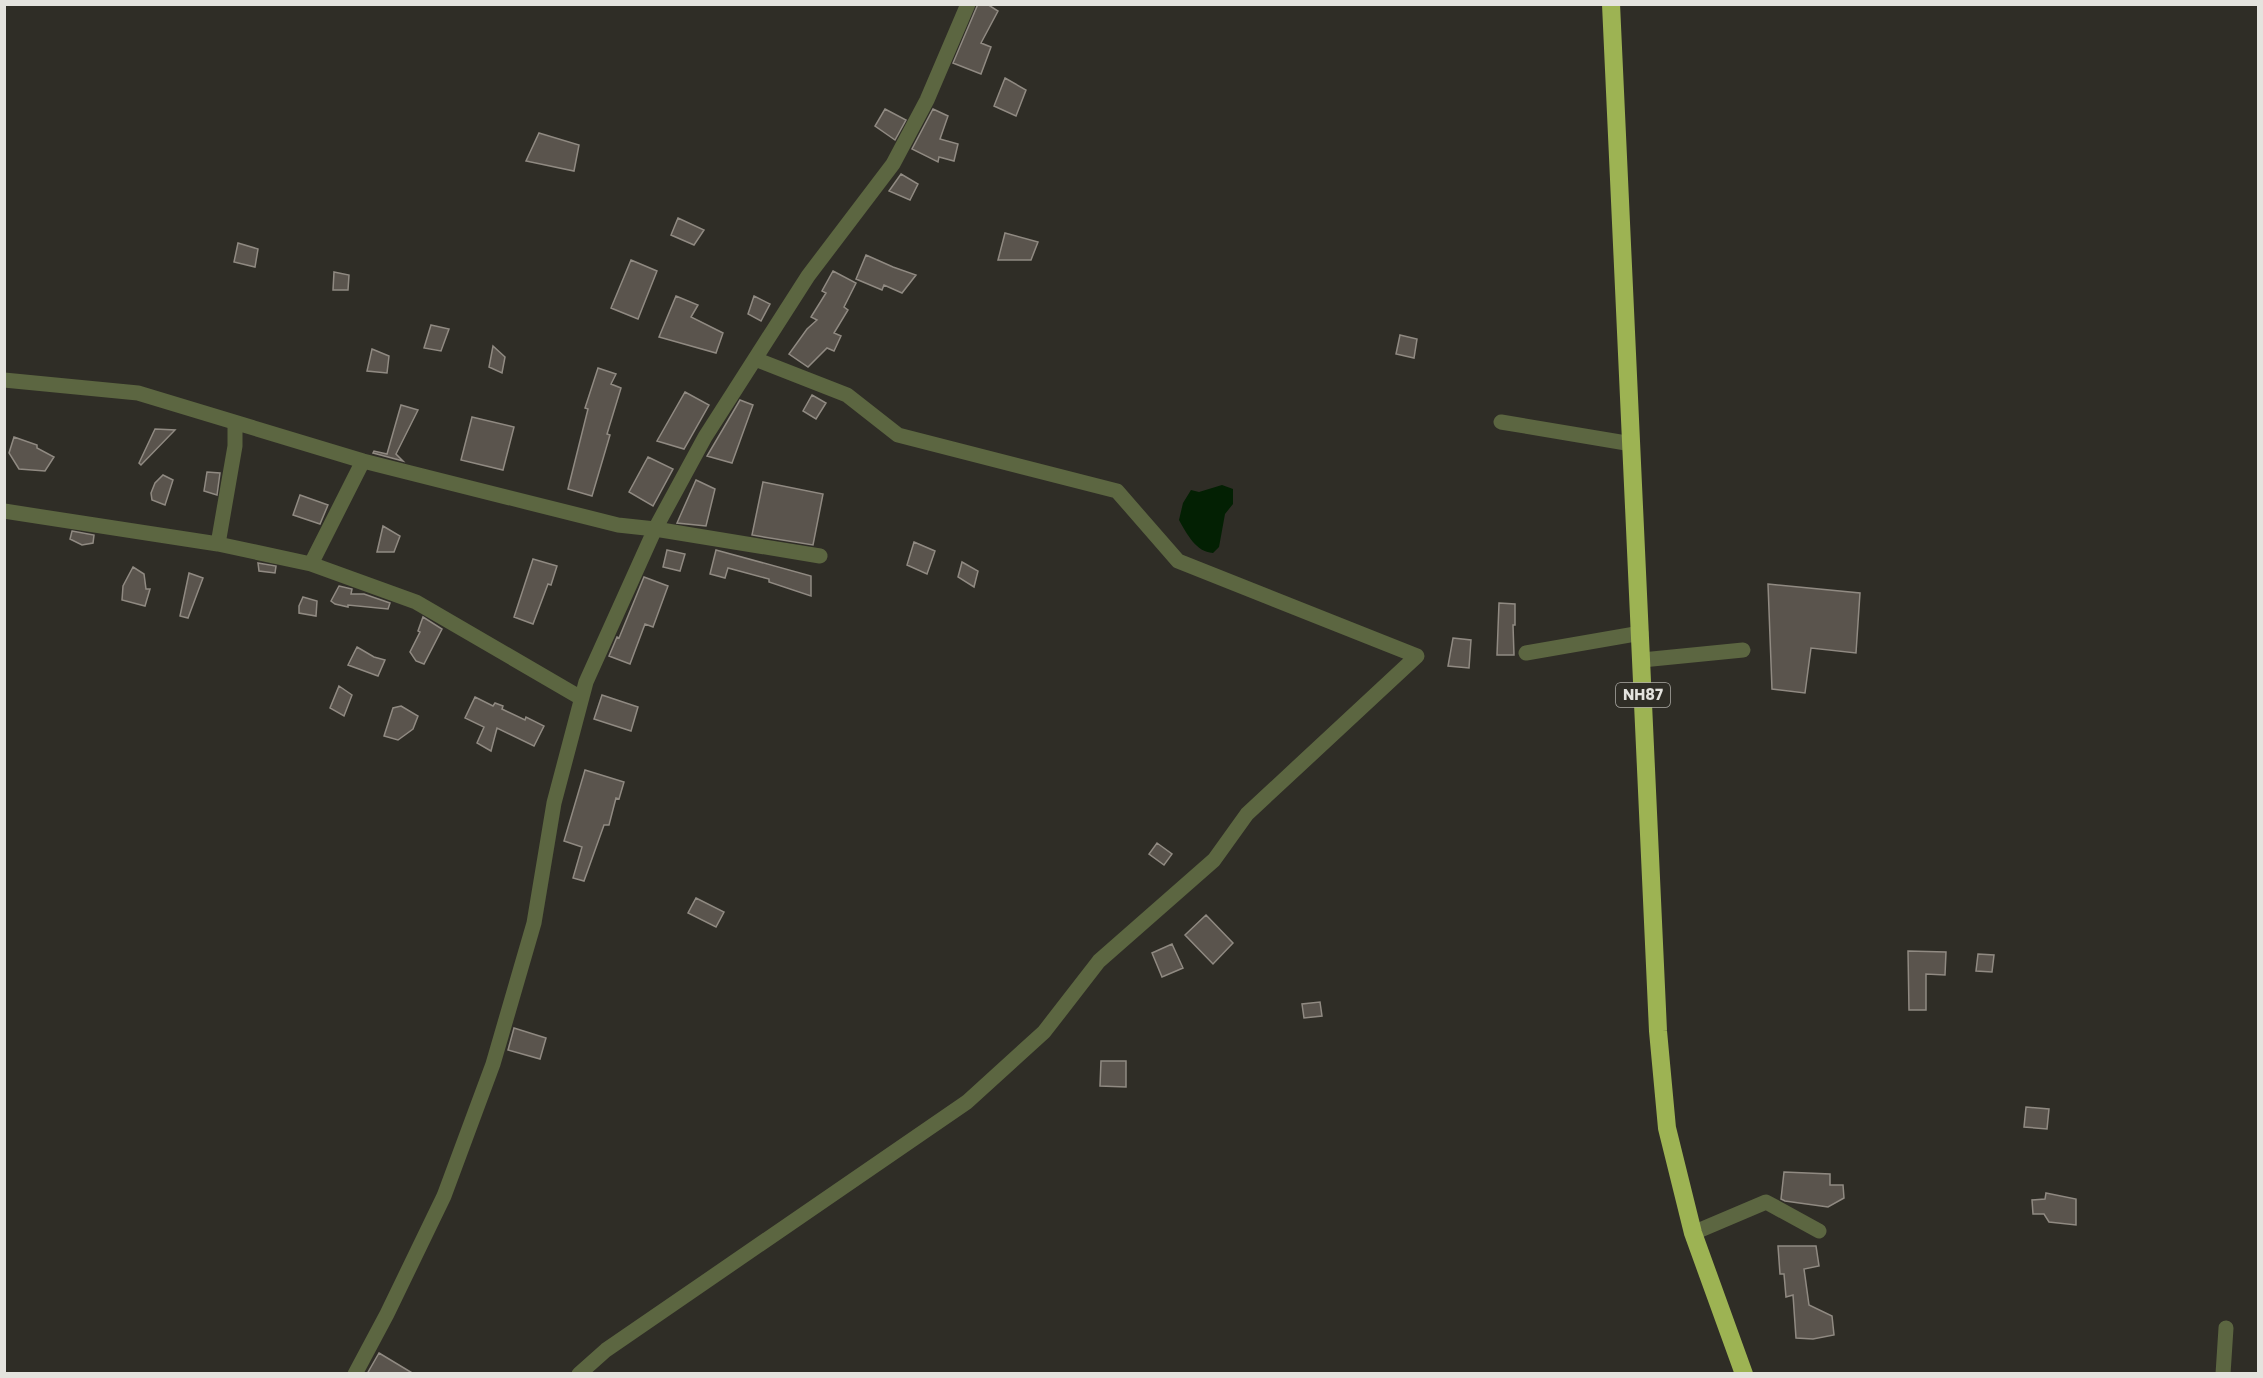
<svg xmlns="http://www.w3.org/2000/svg" width="2263" height="1378" viewBox="0 0 2263 1378" font-family="Poppins,sans-serif">
	<style>
		.water { fill: #032003 }
		.building { fill: #5a544d; stroke: #908a82; stroke-width: 1.5 }
		.lines { fill: none; stroke-linecap: round; stroke-linejoin: round }
		.minor { stroke: #5c6641; stroke-width: 15 }
		.highway { stroke: #9db353; stroke-width: 18 }
		.labels { text-anchor: middle; stroke-width: 4.5; stroke-linejoin: round; paint-order: stroke }
		.shield { fill: #2f2d26; stroke: #aeaca7; stroke-width: 1.5 }
		.shield-label { font-size: 15px; font-weight: bold; fill: #e4e3de }
	</style>
	<rect width="100%" height="100%" fill="#2f2d26"/>
	<!-- water -->
	<path class="water" d="M1222,485L1233,489V504L1225,514L1219,547L1213,553C1196,552 1187,534 1179,520L1183,503L1191,490L1199,492Z"/>
	<!-- building -->
	<path class="building" d="M978,4H987L998,11L981,43L991,47L981,74L953,63Z
		M1005,78L1026,90L1016,116L994,106Z
		M885,109L906,120L895,140L875,126Z
		M933,109L948,116L940,139L958,144L954,161L939,157L938,162L912,149Z
		M539,133L579,145L574,171L526,161Z
		M901,174L918,184L910,200L889,191Z
		M678,218L704,230L694,245L671,235Z
		M1005,233L1038,242L1031,260H998Z
		M238,243L258,249L255,267L234,262Z
		M866,255L893,267L916,275L902,293L884,285L882,290L856,279Z
		M631,260L657,271L638,319L611,308Z
		M833,271L856,283L844,307L848,310L834,333L841,336L834,351L827,348L808,367L789,354L807,329L817,320L811,317L826,293L822,291Z
		M334,272L349,275L348,290H333Z
		M676,296L698,305L691,317L723,333L716,353L659,337Z
		M754,296L770,304L761,321L748,314Z
		M431,325L449,329L441,351L424,348Z
		M1400,335L1417,339L1414,358L1396,354Z
		M493,346L505,357L502,373L489,367Z
		M372,349L389,356L387,373L367,371Z
		M598,368L616,374L611,384L621,388L607,434L610,435L592,496L568,489L588,409L585,408Z
		M685,392L709,405L684,449L657,441Z
		M812,395L826,403L816,419L803,411Z
		M740,400L753,405L732,463L707,456Z
		M401,405L418,410L396,454L403,461L373,453L374,451L387,454Z
		M472,417L514,427L503,470L461,460Z
		M155,429L175,430L141,465L139,463Z
		M14,437L37,445V448L54,457L45,471L19,469L9,453Z
		M648,457L673,469L653,506L629,492Z
		M207,472L220,473L217,495L204,491Z
		M163,475L173,480L165,505L152,500L151,493L155,483Z
		M696,480L715,489L706,526L677,523Z
		M763,482L823,494L813,545L752,535Z
		M300,495L328,505L320,524L293,515Z
		M383,526L400,536L394,552H377Z
		M72,531L94,535L93,543L82,545L70,539Z
		M914,542L935,551L927,574L907,565Z
		M667,550L685,554L680,571L663,567Z
		M716,550L811,576V596L769,582V579L728,568L725,578L710,574Z
		M533,559L557,566L551,585L548,584L533,624L514,617Z
		M962,562L978,571L974,587L958,577Z
		M258,563L276,566L275,573L259,571Z
		M133,567L144,574L146,589H150L145,606L122,600L123,586Z
		M189,573L203,578L188,618L180,616Z
		M644,577L668,586L653,627L645,624L630,664L609,656L617,637L619,638Z
		M1768,584L1860,593L1856,653L1811,648L1805,693L1772,689Z
		M339,586L352,589L351,594H364L390,603L388,609L348,605V607L335,604L331,601Z
		M303,597L317,601L316,616L299,613V606Z
		M1499,603L1515,604V625H1513L1514,655H1497Z
		M423,617L442,629L424,664L416,661L410,652L420,632L418,631Z
		M1453,638L1471,640L1469,668L1448,666Z
		M357,647L374,657L385,660L378,676L348,665Z
		M339,686L352,695L344,716L330,708Z
		M602,695L638,707L631,731L594,719Z
		M475,697L493,706L495,703L503,706L502,709L525,720L526,717L544,726L534,746L497,728L491,751L477,743L484,727L465,718Z
		M401,706L418,716L413,729L398,740L384,736L393,708Z
		M585,770L624,782L619,799L616,798L609,825H604L584,881L573,878L582,847L564,841Z
		M1157,843L1172,854L1164,865L1149,854Z
		M696,898L724,912L716,927L688,913Z
		M1206,915L1233,943L1213,964L1185,935Z
		M1172,944L1183,968L1162,977L1152,953Z
		M1908,951L1946,952L1945,975L1926,974V1010H1909Z
		M1978,954L1994,955L1992,972L1976,971Z
		M1320,1002L1322,1016L1304,1018L1302,1004Z
		M514,1028L546,1038L540,1059L508,1050Z
		M1101,1061H1126V1087L1100,1086Z
		M2026,1107L2049,1109L2047,1129L2024,1127Z
		M1784,1172L1830,1174V1185H1843L1844,1198L1828,1207L1785,1201L1781,1199Z
		M2046,1193L2076,1199V1225L2049,1222L2044,1214H2033L2032,1200L2045,1199Z
		M1778,1246H1816L1819,1266L1804,1269L1809,1305L1832,1316L1834,1335L1813,1339L1796,1338L1793,1295L1786,1297L1784,1274H1780Z
		M379,1353L414,1374H367Z"/>
	<g class="lines">
		<!-- minor -->
		<path class="minor" d="M4,380L138,393L363,461L618,525L655,529L820,556
			M1501,422L1632,444
			M4,511L218,544L311,564L416,602L581,698
			M218,544L235,446V424
			M311,564L363,461
			M1526,653L1641,633
			M1642,660L1743,650
			M1693,1233L1766,1202L1819,1231
			M355,1374L387,1314L444,1196L493,1064L534,923L554,803L586,682L655,529L705,437L808,276L893,164L927,100L968,4
			M579,1374L606,1350L967,1102L1044,1032L1099,961L1214,860L1247,814L1417,656L1178,561L1117,491L898,435L847,395L755,359
			M2223,1374L2226,1328"/>
		<!-- highway -->
		<path class="highway" d="M1611,4L1658,1031L1667,1128L1693,1233L1744,1374"/>
	</g>
	<g class="labels">
		<!-- shield labels -->
		<rect class="shield" x="1616" y="683" width="54" height="24" rx="4.5"/>
		<g class="shield-label">
			<text x="1643" y="700">NH87</text>
		</g>
	</g>
	<!-- border -->
	<rect width="2263" height="1378" fill="none" stroke="#e4e3de" stroke-width="12"/>
</svg>
